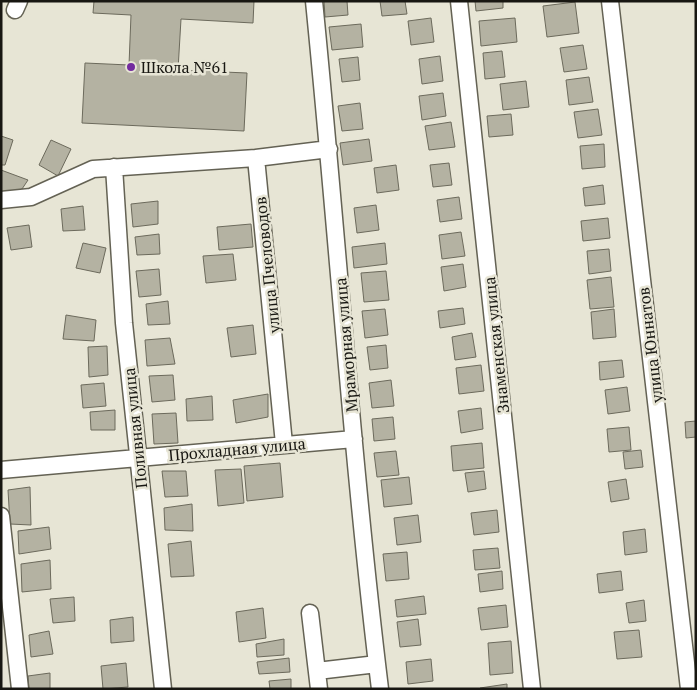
<svg xmlns="http://www.w3.org/2000/svg" width="697" height="690" viewBox="0 0 697 690" font-family="'PT Serif',serif">
	<style>
		.building { fill: #b4b2a2; stroke: #6c6a5c }
		.lines { fill: none; stroke-linecap: round; stroke-linejoin: round }
		.minor-casing { stroke: #646254; stroke-width: 19 }
		.minor { stroke: #fff; stroke-width: 16 }
		.poi-dot { fill: #732b9f; stroke: #e7e5d5; stroke-width: 2 }
		.labels { text-anchor: middle; stroke-width: 5; stroke-linejoin: round; paint-order: stroke }
		.poi-label { font-size: 16px; fill: #181712; stroke: #e7e5d5; text-anchor: start }
		.street-label { font-size: 16px; fill: #181712; stroke: #e7e5d5 }
	</style>
	<rect width="100%" height="100%" fill="#e7e5d5"/>
	<!-- building -->
	<path class="building" d="M94,1H254L253,23L181,19L178,70L247,73L244,131L82,123L85,63L129,65L131,15L93,13Z
		M324,1H347L348,15L325,17Z
		M380,1H405L407,14L382,16Z
		M475,1H503V8L476,11Z
		M575,2L579,33L547,37L543,6Z
		M431,18L434,42L411,45L408,21Z
		M515,18L517,42L481,46L479,21Z
		M361,24L363,47L332,50L329,27Z
		M583,45L587,69L564,72L560,48Z
		M502,51L505,77L485,79L483,53Z
		M440,56L443,81L422,84L419,59Z
		M358,57L360,80L342,82L339,59Z
		M589,77L593,102L569,105L566,80Z
		M526,81L529,107L503,110L500,84Z
		M443,93L446,116L422,120L419,96Z
		M360,103L363,129L342,131L338,106Z
		M598,109L602,135L578,138L574,112Z
		M511,114L513,135L489,137L487,116Z
		M451,122L455,147L429,150L425,126Z
		M1,136L13,140L5,165H1Z
		M369,139L372,161L343,165L340,143Z
		M51,140L71,149L58,176L39,165Z
		M604,144L605,167L582,169L580,146Z
		M449,163L452,185L433,187L430,165Z
		M396,165L399,190L377,193L374,168Z
		M1,170L28,180L22,189L6,194L1,193Z
		M603,185L605,204L585,206L583,188Z
		M459,197L462,219L440,222L437,200Z
		M158,201V224L133,227L131,204Z
		M376,205L379,230L357,233L354,208Z
		M83,206L85,230L63,231L61,209Z
		M608,218L610,238L583,241L581,221Z
		M251,224L253,247L219,250L217,227Z
		M29,225L32,247L11,250L7,228Z
		M461,232L465,256L442,259L439,235Z
		M159,234L160,254L137,255L135,237Z
		M83,243L106,248L100,273L76,268Z
		M385,243L387,264L354,268L352,247Z
		M609,249L611,271L589,274L587,251Z
		M233,254L236,280L206,283L203,256Z
		M463,264L466,287L444,291L441,267Z
		M159,269L161,295L139,297L136,271Z
		M386,271L389,300L364,302L361,273Z
		M611,277L614,307L590,309L587,280Z
		M168,301L170,324L148,325L146,304Z
		M463,308L465,324L440,328L438,311Z
		M385,309L388,335L365,338L362,311Z
		M614,309L616,337L593,339L591,312Z
		M66,315L96,320L94,341L63,339Z
		M253,325L256,354L231,357L227,328Z
		M472,333L476,357L455,360L452,337Z
		M170,338L175,364L147,366L145,340Z
		M386,345L388,368L370,370L367,347Z
		M107,346L108,375L89,377L88,347Z
		M622,360L624,377L600,380L599,362Z
		M481,365L484,391L459,394L456,368Z
		M173,375L175,400L152,402L149,376Z
		M391,380L394,406L372,408L369,383Z
		M104,383L106,406L83,408L81,385Z
		M627,387L630,411L608,414L605,390Z
		M268,394V417L236,423L233,400Z
		M212,396L213,420L187,421L186,399Z
		M481,408L483,429L461,433L458,411Z
		M115,410V430H91L90,412Z
		M176,413L178,443L154,444L152,414Z
		M393,417L395,439L374,441L372,419Z
		M696,421V437L686,438L685,422Z
		M629,427L631,450L609,452L607,429Z
		M482,443L484,468L453,471L451,446Z
		M641,450L643,467L625,469L623,452Z
		M396,451L399,475L377,477L374,453Z
		M280,463L283,497L247,501L244,466Z
		M241,469L244,503L218,506L215,470Z
		M162,471H186L188,496L165,497Z
		M484,471L486,489L468,492L465,473Z
		M409,477L412,504L384,507L381,480Z
		M626,479L629,499L611,502L608,482Z
		M30,487L31,525L10,524L8,490Z
		M192,504L193,531L165,530L164,508Z
		M497,510L499,532L474,535L471,513Z
		M418,515L421,542L397,545L394,518Z
		M49,527L51,549L19,554L18,531Z
		M645,529L647,552L625,555L623,532Z
		M191,541L194,576L171,577L168,544Z
		M498,548L500,568L475,570L473,550Z
		M407,552L409,579L386,581L383,554Z
		M50,560L51,589L22,592L21,564Z
		M502,571L503,589L480,592L478,574Z
		M621,571L623,590L599,593L597,574Z
		M424,596L426,614L397,617L395,600Z
		M74,597L75,621L53,623L50,599Z
		M644,600L646,621L629,623L626,603Z
		M506,605L508,627L481,630L478,608Z
		M263,608L266,638L239,642L236,612Z
		M133,617L134,641L111,643L110,620Z
		M418,619L421,645L400,647L397,622Z
		M639,630L642,657L617,659L614,632Z
		M49,631L53,654L31,657L29,635Z
		M284,639V655L257,657L256,644Z
		M511,641L513,673L490,675L488,643Z
		M289,658L290,672L259,674L257,662Z
		M431,659L433,681L408,684L406,662Z
		M126,663L128,687L103,689L101,666Z
		M50,673V689H29L28,676Z
		M291,679V689H270L269,681Z
		M507,684V689H480V688Z"/>
	<g class="lines">
		<!-- minor casing -->
		<g class="minor-casing">
			<path id="minor" d="M314,1C337,230 352,460 380,689
				M459,1L532,689
				M610,1L689,689
				M15,10L19,1
				M114,167L124,323L163,689
				M1,200L31,197L93,169L256,158
				M284,444L256,158L329,149
				M1,470L354,439
				M1,516L20,689
				M310,613L319,689
				M317,671L377,664"/>
		</g>
		<!-- minor -->
		<use href="#minor" class="minor"/>
	</g>
	<!-- markers -->
	<circle class="poi-dot" cx="131" cy="67" r="5"/>
	<g class="labels">
		<!-- poi labels -->
		<g class="poi-label">
			<text x="141" y="73">Школа №61</text>
		</g>
		<!-- street labels -->
		<g class="street-label">
			<text transform="translate(267 265) rotate(-96)" y="6">улица Пчеловодов</text>
			<text transform="translate(346 345) rotate(-95)" y="6">Мраморная улица</text>
			<text transform="translate(496 345) rotate(-96)" y="6">Знаменская улица</text>
			<text transform="translate(650 345) rotate(-97)" y="6">улица Юннатов</text>
			<text transform="translate(135 428) rotate(-96)" y="6">Поливная улица</text>
			<text transform="translate(237 449) rotate(-5)" y="6">Прохладная улица</text>
		</g>
	</g>
	<!-- border -->
	<rect width="697" height="690" fill="none" stroke="#181712" stroke-width="5"/>
</svg>
